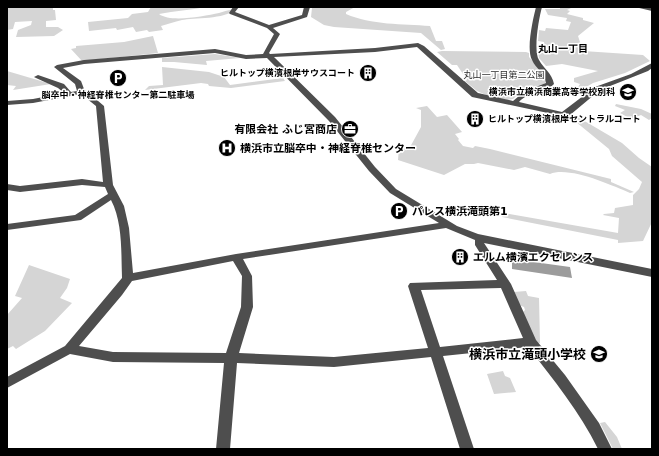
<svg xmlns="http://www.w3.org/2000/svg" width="659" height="456" viewBox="0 0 659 456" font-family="'DejaVu Sans','Noto Sans JP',sans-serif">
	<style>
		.green { fill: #d5d5d5 }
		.water { fill: #9c9c9c }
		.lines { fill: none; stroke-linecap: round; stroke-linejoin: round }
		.minor { fill: #4e4e4e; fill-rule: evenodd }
		.labels { text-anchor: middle; stroke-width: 3; stroke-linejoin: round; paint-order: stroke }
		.far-poi-label { font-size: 9px; font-weight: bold; fill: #000; stroke: #fff; text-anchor: end }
		.far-park-label { font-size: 9px; fill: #2c2c2c; stroke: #fff }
		.far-neighbourhood-label { font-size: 10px; font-weight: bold; fill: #000; stroke: #fff }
		.poi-label { font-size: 11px; font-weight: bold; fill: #000; stroke: #fff; text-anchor: start }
		.near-poi-label { font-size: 13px; font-weight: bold; fill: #000; stroke: #fff; text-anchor: end }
	</style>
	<rect width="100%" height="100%" fill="#fff"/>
	<!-- green -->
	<path class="green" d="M7,7H53V10H55L56,20L46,21V27H58L63,30L54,36L16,37L18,30L31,25L32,21L15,22L13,29L7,30Z
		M151,7H206C190,10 175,11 159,14C171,23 204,16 219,13C224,12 229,9 234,10C226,19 193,18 182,20C174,22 168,24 161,26L163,30L149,32L147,30L136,32L133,27L117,30L116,28L89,31L88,22L128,18L132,14L148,12Z
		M315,7H355L346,12V14C371,25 403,24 430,26L436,41H442L445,49L441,50L421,33L334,27L324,25L311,17L312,8Z
		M573,7L567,10L570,11L567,14L583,18V20L594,23L578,36L583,51L643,55L650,61L625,73L593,83L576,93H574L580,84L574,82V78L598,71L562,64L546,66L539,58L538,51H546L544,42L538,41L539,30L545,31L546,28L568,30L571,22L566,21L567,18L548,15L545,9H560V8Z
		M153,36L158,53L82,61L71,49L76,48V46L124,42Z
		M442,51L526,52L529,53V57L543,72L547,81L544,84L523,90L513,99L507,100L486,95L477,91L465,81L467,80L457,65H452L437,52Z
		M215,54L240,58L206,61L207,65L174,62H162V58Z
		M162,67L209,72L224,77L230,85L283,78L285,81L231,88L209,86L208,84L201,83L145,90L149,86L163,85Z
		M7,71L51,84L13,90L16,86L7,85Z
		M616,104L641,109L652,114V118L649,120L641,115L631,119L620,113L625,110L615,106Z
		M427,106L437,117L447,115L462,132L455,134L459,139L458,140L463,146L473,148L475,146L490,149L611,179V182L634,192L630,193C611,185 569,166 550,174L525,167L514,170L478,163L474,164H465L444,175L398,160L399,148L409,149L421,127V110L416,108Z
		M576,116L622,143L639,158L652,167V222L643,241L618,243V240L502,217L503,213L618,233L619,218L603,215L604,214L614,213L615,208L633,205V195L639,189L642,182L612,156L609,149L576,122L572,121Z
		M29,265L70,279L67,288L60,298L72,303L45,331L16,349L13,346L7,349V315L22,298L15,296Z
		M526,291L528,296L539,298L540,343L538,344L531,334L523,312L525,310L524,307L519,305L514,292Z
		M503,371L505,376L510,378L516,392L494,394L487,374Z
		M605,422L617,437L622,449H613L600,423Z"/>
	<!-- water -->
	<path class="water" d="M512,259L570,267L572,278L512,269Z"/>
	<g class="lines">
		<!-- minor -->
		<path class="minor" d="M233,7H239L235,12L269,25L302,15L304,7H310L307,17L273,28L280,34L269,53L270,54L375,48L418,43L424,46L478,93L513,101L525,91L546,83C545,73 536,69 532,60C526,49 533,19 536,7H542C539,18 533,50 539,60C544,69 552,73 554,84C544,94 529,91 519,102L562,112L595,87L631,74L652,63V68L648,71L600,90L570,115L562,116L472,97L417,47L375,52L274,57L335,117L375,167L396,189L457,226L478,234L652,269V277L484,243L511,284L536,340L565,375L599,423L612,449H598C580,412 553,379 528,347L443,356L474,449H460L431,357L334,367L237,363L230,449H216L224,363L113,362L70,354L7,388V377L65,346L122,278C121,253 123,223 111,200L81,220L7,230V224L75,215L108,194L105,187L82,185L20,192L7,190V184L20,186L82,179L103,182L96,106L81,94L33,103L7,105V101L33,99L64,93L58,88L36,78L34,77L38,75L64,84L71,92L77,91L75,84L54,67L57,65L84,60L215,49L246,55L263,54L274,34L267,28L230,14L229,13ZM215,53L246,59L267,58L329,121L369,171L390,193L439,223L236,254L133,273L129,228L124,206L113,185L104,106L84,89L81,81L63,68L84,64ZM446,228L475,240V245L497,280L410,283L408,286L428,348L334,357L239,353L253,307L252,276L243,259ZM233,261L242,276L241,307L226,353L113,352L79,346L122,295L132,281ZM501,288L523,338L440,347L421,290Z
			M635,7H652V11Z"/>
	</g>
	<!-- icons -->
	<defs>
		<g id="building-disc" transform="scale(0.9)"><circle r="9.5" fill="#000" stroke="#fff"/><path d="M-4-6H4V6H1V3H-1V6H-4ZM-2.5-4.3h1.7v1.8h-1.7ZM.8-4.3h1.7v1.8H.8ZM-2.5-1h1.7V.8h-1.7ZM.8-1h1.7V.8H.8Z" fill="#fff"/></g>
		<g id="parking-disc" transform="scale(0.9)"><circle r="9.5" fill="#000" stroke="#fff"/><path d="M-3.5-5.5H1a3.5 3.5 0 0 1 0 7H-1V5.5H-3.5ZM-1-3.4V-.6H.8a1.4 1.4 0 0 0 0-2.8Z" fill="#fff"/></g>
		<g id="school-disc" transform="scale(0.9)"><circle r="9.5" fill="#000" stroke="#fff"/><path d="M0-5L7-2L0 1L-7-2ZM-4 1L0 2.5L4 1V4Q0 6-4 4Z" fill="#fff"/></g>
		<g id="office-disc" transform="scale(0.9)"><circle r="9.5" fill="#000" stroke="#fff"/><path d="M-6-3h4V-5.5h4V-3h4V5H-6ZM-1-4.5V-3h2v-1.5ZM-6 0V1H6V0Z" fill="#fff"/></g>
		<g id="hospital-disc" transform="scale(0.9)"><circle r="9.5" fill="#000" stroke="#fff"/><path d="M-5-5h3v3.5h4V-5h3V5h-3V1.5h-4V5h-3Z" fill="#fff"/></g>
	</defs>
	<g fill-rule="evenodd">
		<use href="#building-disc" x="368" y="73"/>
		<use href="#parking-disc" x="118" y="78"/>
		<use href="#school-disc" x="628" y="92"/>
		<use href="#building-disc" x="475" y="119"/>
		<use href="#office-disc" x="350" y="129"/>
		<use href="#hospital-disc" x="227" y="148"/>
		<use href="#parking-disc" x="399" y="211"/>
		<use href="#building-disc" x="460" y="257"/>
		<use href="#school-disc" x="599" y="354"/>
	</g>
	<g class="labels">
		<!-- far-poi labels -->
		<g class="far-poi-label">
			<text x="355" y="76">ヒルトップ横濱根岸サウスコート</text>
			<text x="615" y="95">横浜市立横浜商業高等学校別科</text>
			<text x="118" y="98" text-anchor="middle">脳卒中・神経脊椎センター第二駐車場</text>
			<text x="488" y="122" text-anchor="start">ヒルトップ横濱根岸セントラルコート</text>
		</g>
		<!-- far-park labels -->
		<g class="far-park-label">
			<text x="504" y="78">丸山一丁目第二公園</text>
		</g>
		<!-- far-neighbourhood labels -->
		<g class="far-neighbourhood-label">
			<text x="563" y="52">丸山一丁目</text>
		</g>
		<!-- poi labels -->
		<g class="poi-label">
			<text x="337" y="133" text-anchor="end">有限会社 ふじ宮商店</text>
			<text x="240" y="152">横浜市立脳卒中・神経脊椎センター</text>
			<text x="412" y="215">パレス横浜滝頭第1</text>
			<text x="473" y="261">エルム横濱エクセレンス</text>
		</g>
		<!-- near-poi labels -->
		<g class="near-poi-label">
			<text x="586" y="359">横浜市立滝頭小学校</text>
		</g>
	</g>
	<!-- border -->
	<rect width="659" height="456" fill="none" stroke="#000000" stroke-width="16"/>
</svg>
